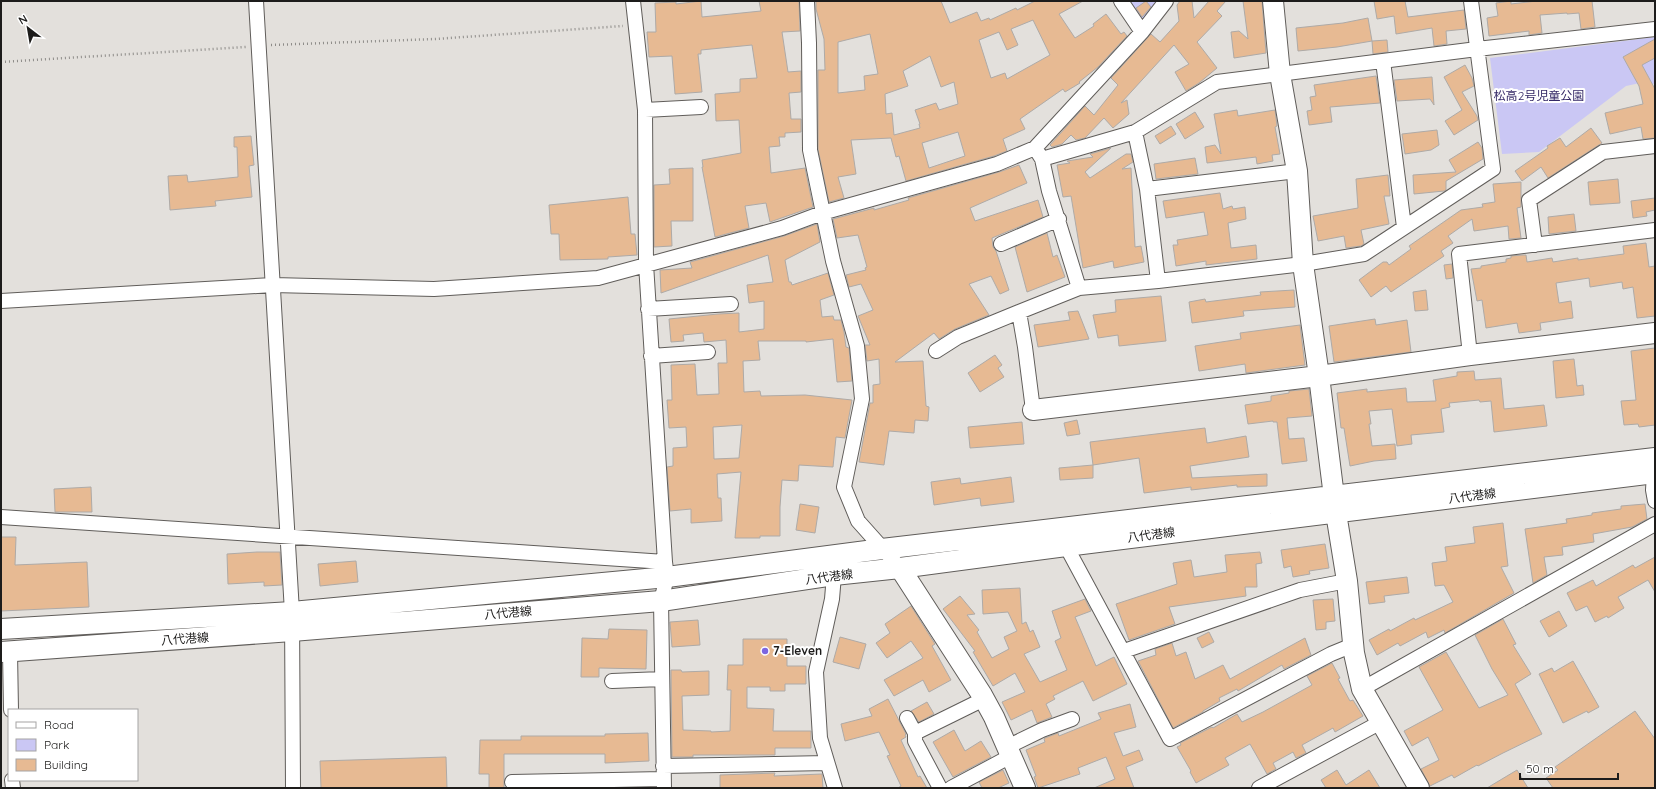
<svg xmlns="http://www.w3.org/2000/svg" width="1656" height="789" viewBox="0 0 1656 789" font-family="Quicksand,'Noto Sans JP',sans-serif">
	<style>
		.green { fill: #cac7f4 }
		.building { fill: #e7ba93; stroke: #aeaaa7; fill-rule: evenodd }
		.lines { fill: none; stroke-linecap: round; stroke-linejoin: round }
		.street-casing { stroke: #605d5a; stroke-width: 16 }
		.secondary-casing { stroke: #605d5a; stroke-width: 22 }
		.path { stroke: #8d8b88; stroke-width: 2.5; stroke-dasharray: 1 3; stroke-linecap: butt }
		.street { stroke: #fff; stroke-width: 14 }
		.secondary { stroke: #fff; stroke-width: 20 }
		.poi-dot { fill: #7c66e1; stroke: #fff; stroke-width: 1.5 }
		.labels { text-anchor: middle; stroke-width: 4; stroke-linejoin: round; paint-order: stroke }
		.park-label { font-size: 12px; fill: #342866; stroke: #fff }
		.street-label { font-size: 12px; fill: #1d1c1b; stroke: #fff }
		.poi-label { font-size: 12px; font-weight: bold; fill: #1d1c1b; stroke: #fff; text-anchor: start }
	</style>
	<rect width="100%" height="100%" fill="#e3e0dc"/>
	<!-- green -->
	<path class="green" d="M1125,1H1159L1141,24Z
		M1655,37V84L1640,83L1626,86L1539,152L1502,154L1490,58Z"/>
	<!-- building -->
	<path class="building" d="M701,1L702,17L761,11L759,1H799L800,31L782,32L788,72L801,71V92L789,93L791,119H801V132L785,133V137H779L780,146L769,147L771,173L805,168L813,207L770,222L766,203L745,206L749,228L715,237L702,167H703L702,160L741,153L739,120L716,121L715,94L740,92V79L757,78L752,45L701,50V54H698L702,92L675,94L672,56L649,57L647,32H656L655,3L676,2V4Z
		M816,1H941L950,23L977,12L981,21L989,18L990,20L1016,8L1017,10L1035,1H1083L1059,14L1075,38L1094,26L1093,24L1106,14L1121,34L1124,32L1127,36L1098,67L1079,82L1080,83L1065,92L1063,89L1020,119L1025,129L1003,139L1007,151L994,156L906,181L899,156L896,157L891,138L851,140L856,174L838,177L844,198L829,202L818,149V70H825L824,39L816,9ZM1033,20L1050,55L1007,79L1005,73L991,78L979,40L999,32L1007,50L1018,45L1011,29ZM870,34L878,74L864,76L865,90L838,93V42ZM930,56L941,87L954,82L958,104L939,110L936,103L915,110L920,124H919L920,128L894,135L892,113L886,114L885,94L908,86L903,71ZM958,132L965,156L929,168L922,143Z
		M1146,1L1151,7L1142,17L1136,8Z
		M1180,1H1192L1194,18L1209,1H1226L1217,11L1222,16L1197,42L1217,68L1199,83L1186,91L1175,72L1189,64L1174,45L1121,103L1127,100L1129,114L1113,128L1104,118L1085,138L1076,140L1071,135L1062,144L1052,147L1050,145L1085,106L1094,115L1118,85L1111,78L1151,34L1160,42L1179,21L1177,5Z
		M1243,1H1262L1266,53L1234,58L1231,32L1239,31L1248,39Z
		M1374,1H1405L1408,17L1464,10L1466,29L1446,31L1447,44L1434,46L1432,28L1396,34L1394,16L1377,19Z
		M1511,1V4L1537,1H1592L1595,27L1581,29L1579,13L1567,14V13L1540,15L1542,33L1529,35V31L1489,36L1487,18L1498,16L1496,3Z
		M1368,18L1372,41L1337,47L1298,51L1296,28L1343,23Z
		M1655,39V58L1642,65L1655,89V138L1643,139L1641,127L1610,134L1605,113L1643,104L1639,86L1623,57Z
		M1387,40L1388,52L1373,54L1372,41Z
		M1465,65L1472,78L1474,86L1462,92L1477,116L1478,120L1454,135L1445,121L1462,110L1444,77Z
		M1376,76L1380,103L1330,107L1332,122L1309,125L1307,111L1312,110L1310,97L1316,96L1314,85Z
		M1432,77L1434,105L1430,99L1397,101L1394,80Z
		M1237,110L1238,116L1275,110L1277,126L1275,127L1280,154L1272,155L1273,161L1257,164L1256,157L1207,163L1205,147L1215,145L1221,154L1214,114Z
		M1195,112L1204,127L1185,139L1176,124Z
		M1171,126L1176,134L1160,144L1155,136Z
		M1591,128L1602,143L1548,178L1541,167L1522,181L1515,171L1548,148L1547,146L1560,138L1566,147Z
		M1437,130L1439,145L1431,150L1405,154L1402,134Z
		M251,136L254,165L249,166L252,197L215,201L216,206L170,210L168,176L187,175L188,182L238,177L237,147H234V137Z
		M1478,142L1482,148L1483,159L1446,181V190L1444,191L1414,194L1413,175L1456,172L1449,160Z
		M1111,148L1085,172L1090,178L1126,154H1131L1133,162L1122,169L1131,168L1135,247L1141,246L1144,262L1114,268L1113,261L1083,268L1071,196L1063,197L1057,165L1070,163L1067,161L1093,157L1090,154Z
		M1195,158L1198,174L1156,179L1154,164Z
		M1019,165L1027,183L970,208L975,221L1038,200L1043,217L992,238L993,247L996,251L1009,290L1000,294L991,276L969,284L989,315L955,329L939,339L934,333L895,362L923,361L926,406L929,407L928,421L915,420L914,433L889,431L884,465L859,462L870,403H873V385L880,384L879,359L867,361L865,345H870L858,316L873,310L861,284L849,287L846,275L866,270L865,268L867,267L858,235L837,238L833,219L874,208V210L909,200L908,198L999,172Z
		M693,168V221H671L672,246L654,247V185L670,184L669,169Z
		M1388,175L1390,196H1384L1389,224L1361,230L1364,244L1361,246L1346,248L1344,236L1318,241L1313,216L1358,208L1356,179Z
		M1618,179L1620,203L1590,205L1588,182Z
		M1521,182V207L1517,208L1521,238L1509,239L1508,226L1474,231L1472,219L1448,236L1453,243L1441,251L1444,256L1391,292L1386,286L1371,297L1359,280L1383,262H1387L1389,265L1411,249L1409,246L1461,210L1483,207L1482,204L1495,202L1493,184Z
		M1220,193L1223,209L1232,206L1233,209L1245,207L1246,219L1228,223L1231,248L1256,245L1257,259L1206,265V261L1176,266L1173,245H1178L1177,240L1208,235L1204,212L1166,218L1163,201Z
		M628,197L631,234H635L637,255L608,257V259L560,260L559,234H551L549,205Z
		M1655,198V210L1646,212L1647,216L1633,218L1631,201Z
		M1574,214L1576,231L1549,234L1548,217Z
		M817,224L820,242L785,260L789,282H791L792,285L828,273L834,295L820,300L822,317L833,316L834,320H841L844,332L846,347L849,348L852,381L837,382L833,339L806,342V341H758L760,360L743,361L744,392L760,391L761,396L805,395L852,400L845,438L836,437L833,467L799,465L798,481L782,480L780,507V536H760V538H735L741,472L717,474L718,498H721L722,521L691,523V509L670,511L667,467L673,466V448L687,447L686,427L669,428L667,400H672L671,365L695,364L697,395L719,394L718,363H727L726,340L704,342L703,333L683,335L684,341L671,342L669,319L718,314L739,313V332L764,329V301L749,303L747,285L773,282L768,255L661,293L660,270L692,268L690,262L784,236ZM742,425L739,458L714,459L713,427Z
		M1047,233L1053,257L1057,255L1065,277L1027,292L1015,247Z
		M1646,243L1649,267L1655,266V316L1637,318L1633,287L1623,289L1622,282L1590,287L1589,278L1556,283L1559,303L1571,301L1573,318L1540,323L1541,330L1519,333L1517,323L1486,328L1482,300L1477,301L1471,269L1481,268V266L1506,262V259L1511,258V256L1523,255H1526L1527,262L1552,258L1553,262L1578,258V260L1624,254L1623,246Z
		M1452,264L1453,278L1446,279L1444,265Z
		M1294,290L1295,307L1243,311L1244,316L1192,323L1189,302L1205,299L1206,302L1261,295L1260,292Z
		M1426,290L1428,310L1415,311L1413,292Z
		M1161,296L1166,341L1119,346L1118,335L1098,338L1093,315L1116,312L1115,300Z
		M1078,311L1089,339L1038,347L1034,325L1070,320L1068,312Z
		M1375,319L1376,325L1407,320L1411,352L1334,362L1329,326Z
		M1300,325L1305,365L1246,373L1245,364L1199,371L1195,346L1241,339L1240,333Z
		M1655,348V425L1639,427L1638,424L1624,425L1621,401L1636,400L1631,351Z
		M995,355L1002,365L998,368L1004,377L980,392L968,373Z
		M1574,359L1577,386L1583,385L1584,395L1556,398L1553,361Z
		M1474,371L1475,380L1501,378L1504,409L1544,405L1547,426L1494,432L1491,401L1480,402L1479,400L1449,403L1450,407L1441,409L1444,432L1411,435L1412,444L1397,446L1392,409L1369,411L1371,424H1369L1372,446L1395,444L1396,459L1374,461L1350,466L1344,428H1341L1337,393L1367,389V392L1406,388L1407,402L1436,401L1433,380L1457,376V372Z
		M1309,389L1312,416L1287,418L1289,439L1304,438L1307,461L1282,464L1277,422H1273V421L1248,424L1245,405L1271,401V396L1289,393V391Z
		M1077,420L1080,434L1067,436L1064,423Z
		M1022,422L1024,444L970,448L968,427Z
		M1205,428L1207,443L1246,436L1249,457L1190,466L1192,478L1267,474V486L1237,487V485L1191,490V487L1144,493L1139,458L1093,465L1090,442Z
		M1093,465V478L1060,480L1059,468Z
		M1011,477L1014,502L981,506L980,498L934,505L931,482L960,478L961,484Z
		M91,487L92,512H55L54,489Z
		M800,504L819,507L815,533L796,530Z
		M1645,504L1647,519L1632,527L1593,534L1594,542L1562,547L1563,555L1544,557L1547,575L1533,583L1525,529L1567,523L1566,519L1592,515V513L1621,509V506Z
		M1503,523L1508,566L1501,567L1514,593L1445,633L1444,630L1428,638L1426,632L1400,646L1398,643L1377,655L1369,640L1389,629L1390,631L1414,618L1415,620L1453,602L1444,585L1435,586L1432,563L1447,561L1445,547L1475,543L1473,527Z
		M1,537H16L15,565L87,562L89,607L1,611Z
		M1325,544L1329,568L1309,571L1310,574L1293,577L1291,566L1284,568L1281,550Z
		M257,552H280L282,585L264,586V582L228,584L227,554Z
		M1260,552L1262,563L1256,564L1257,587H1245L1246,596L1169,607L1175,624L1129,640L1116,604L1177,584L1173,563L1191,560L1194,577L1227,572L1225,555Z
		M1655,557V592L1648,580L1618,597L1624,608L1608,618L1607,616L1595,622L1587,606L1576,611L1567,593L1593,580L1596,586L1633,565L1635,568Z
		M356,561L358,582L320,586L318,564Z
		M1407,577L1409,593L1384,596L1385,602L1369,604L1366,582Z
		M1020,588L1022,624L1026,622L1030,632L1033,630L1040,647L1024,654L1040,682L1067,670L1055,641L1061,638L1052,611L1085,599L1091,611L1075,617L1096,666L1114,657L1127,684L1093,701L1083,681L1053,696L1055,699L1046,704L1052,717L1037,723L1032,710L1011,720L1002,702L1025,692L1015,673L993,686L973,652L975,651L943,609L960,596L975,614L967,615L979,630L977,632L992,658L1009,649L1004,637L1017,631L1008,612L983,614L982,590Z
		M1333,599L1335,621L1326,622V629L1316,630L1313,600Z
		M911,606L935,644L932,646L951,680L929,692L923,680L894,696L884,680L923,658L911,641L887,658L876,643L890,633L885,624Z
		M1559,611L1567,626L1549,637L1540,621Z
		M1503,619L1516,644L1513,645L1531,674L1515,684L1542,734L1503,753L1478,766L1477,765L1454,778L1452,775L1430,786L1421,769L1439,760L1428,737L1412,746L1404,731L1443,710L1419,667L1446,652L1479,708L1508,695L1492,669L1475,635Z
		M698,620L700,645L672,647L670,622Z
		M609,629L647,630L646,669L599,668V677H581L582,638L608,639Z
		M1209,632L1214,642L1202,648L1197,638Z
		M840,637L866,644L859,669L833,662Z
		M1305,638L1311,655L1284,669L1282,665L1238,691L1237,689L1219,698L1220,701L1203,711V712L1173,728L1138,661L1156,655L1155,649L1172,643L1176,656L1186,652L1195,679L1223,665L1230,679Z
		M743,639H787V666H806V684H785V691H770V687H747V708L774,709L773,731H811V748H775V755H693V757H672L671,670H681L682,672L709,671V695L682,696L683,730L711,731V732L730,731L731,690H727L728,665H743Z
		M1573,661L1599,707L1588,713L1587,711L1563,723L1539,674L1552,668L1554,672Z
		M1332,663L1340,678L1338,679L1350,701L1353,700L1363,716L1335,732L1333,728L1302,745L1306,753L1296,758L1293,752L1273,763L1276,769L1267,774L1250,744L1225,758L1229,765L1196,783L1190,772L1191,771L1177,747L1181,745L1180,743L1212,727L1213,728L1237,714L1242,722L1263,712L1312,685L1307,676Z
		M888,699L906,734L905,735L906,737L901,740L918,777L920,776L927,788H898L901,786L887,756L890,755L879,732L845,741L841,724L872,716L869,709Z
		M927,702L934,714L919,722L911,711Z
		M1130,704L1136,727L1114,733L1123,756L1139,750L1143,760L1126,767L1134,788H1094L1115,779L1106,757L1078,768L1080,774L1038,788L1034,777L1036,776L1026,750L1045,742L1044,739L1045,738L1058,733L1059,736L1101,719L1098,713Z
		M1635,711L1655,739V788H1553L1546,778L1558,770L1555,767Z
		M954,730L965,751L981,741L991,757L953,777L933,742Z
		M648,733L649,761L605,763V754H504V788H489V774H479L480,740H521V736H605V734Z
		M446,757L447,788H321L320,761Z
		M1003,770L1009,783L998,788H982L979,782Z
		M1337,770L1346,785L1369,770L1380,788H1326L1321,780Z
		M1517,770L1528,788H1487Z
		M775,773L774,776L822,774L823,788H720V775Z"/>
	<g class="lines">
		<!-- street casing -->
		<g class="street-casing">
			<path id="street" d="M256,1L292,612L293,788
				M633,1L645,110L646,264L665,562L667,577L661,601L664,788
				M807,1L809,43L810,150L833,261L857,346L862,399L844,487L858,521L900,568
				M1121,1L1142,32
				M1383,61L1404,227
				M645,110L701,107
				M1135,132L1147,189L1158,281
				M1037,151L1042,159L1049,191L1079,288
				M1042,159L1135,132L1217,82L1477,49L1655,29
				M1147,189L1297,171
				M1001,244L1059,219
				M1535,245L1529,200L1603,152L1655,146
				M1,301L273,285L434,289L598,278L782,228L822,213L997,164L1035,148L1142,32L1166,1
				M648,309L731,304
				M936,351L958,337L1019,312
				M1470,355L1459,254L1655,230
				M651,356L708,352
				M1033,410L1025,347L1019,312L1079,288L1158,281L1303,264L1364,254L1493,169L1471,1
				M1654,473L1653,490L1655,501
				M1,517L665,562
				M1066,546L1170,739L1331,654L1353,645
				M834,575L832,599L816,672L820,738L835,788
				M1124,651L1300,590L1347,581
				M10,652L11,710
				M612,681L662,679
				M1362,689L1655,524
				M907,718L915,733
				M1007,747L1042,730L1072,719
				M663,766L827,763
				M12,780L13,788
				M512,782L663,779
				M940,788L915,741V733L984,699
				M951,788L1011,756
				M1259,788L1381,722"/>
		</g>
		<!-- secondary casing -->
		<g class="secondary-casing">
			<path id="secondary" d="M1273,1L1280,74L1297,171L1303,264L1319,376L1336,513L1347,581L1354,653L1362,689L1419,788
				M1033,410L1319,376L1470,355L1655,333
				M900,568L982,695L994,717L1025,788
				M1,629L292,612L667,577L882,549L1655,458
				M1,652L292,631L661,601L834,575L900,568L1066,546L1655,473"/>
		</g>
		<!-- path -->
		<path class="path" d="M271,45L435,39L623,26
			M1,62L246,47"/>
		<!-- street -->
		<use href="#street" class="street"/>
		<!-- secondary -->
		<use href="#secondary" class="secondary"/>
	</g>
	<!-- markers -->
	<circle class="poi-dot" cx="765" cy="651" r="4"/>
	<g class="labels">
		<!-- park labels -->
		<g class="park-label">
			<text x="1539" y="100">松高2号児童公園</text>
		</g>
		<!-- street labels -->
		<g class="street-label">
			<text transform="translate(1472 496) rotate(-7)" y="4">八代港線</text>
			<text transform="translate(1151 535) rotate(-7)" y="4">八代港線</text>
			<text transform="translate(829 577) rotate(-7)" y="4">八代港線</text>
			<text transform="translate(508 613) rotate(-5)" y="4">八代港線</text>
			<text transform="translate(185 639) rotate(-4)" y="4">八代港線</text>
		</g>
		<!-- poi labels -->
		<g class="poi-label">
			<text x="773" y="655">7-Eleven</text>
		</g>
	</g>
	<!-- border -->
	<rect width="1656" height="789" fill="none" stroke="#1d1c1b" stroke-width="4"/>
	<!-- legend -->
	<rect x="8" y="709" width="130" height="72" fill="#ffffff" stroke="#a5a4a4"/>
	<rect x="16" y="722" width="20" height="6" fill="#ffffff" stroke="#a5a4a4"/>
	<text x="44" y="729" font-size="12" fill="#1d1c1b">Road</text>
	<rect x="16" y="739" width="20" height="12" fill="#cac7f4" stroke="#a5a4a4"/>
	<text x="44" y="749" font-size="12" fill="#1d1c1b">Park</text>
	<rect x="16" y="759" width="20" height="12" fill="#e7ba93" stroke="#a5a4a4"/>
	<text x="44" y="769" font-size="12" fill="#1d1c1b">Building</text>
	<!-- north arrow -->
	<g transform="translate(28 28) rotate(329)" stroke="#ffffff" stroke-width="3" paint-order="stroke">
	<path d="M0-3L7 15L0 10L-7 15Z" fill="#1d1c1b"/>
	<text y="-6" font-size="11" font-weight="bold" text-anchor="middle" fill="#1d1c1b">N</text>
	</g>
	<!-- scale -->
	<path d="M1520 773v6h98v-6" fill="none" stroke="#1d1c1b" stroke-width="2"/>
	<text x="1526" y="773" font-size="12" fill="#1d1c1b" stroke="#ffffff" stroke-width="3" paint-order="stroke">50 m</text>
</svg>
